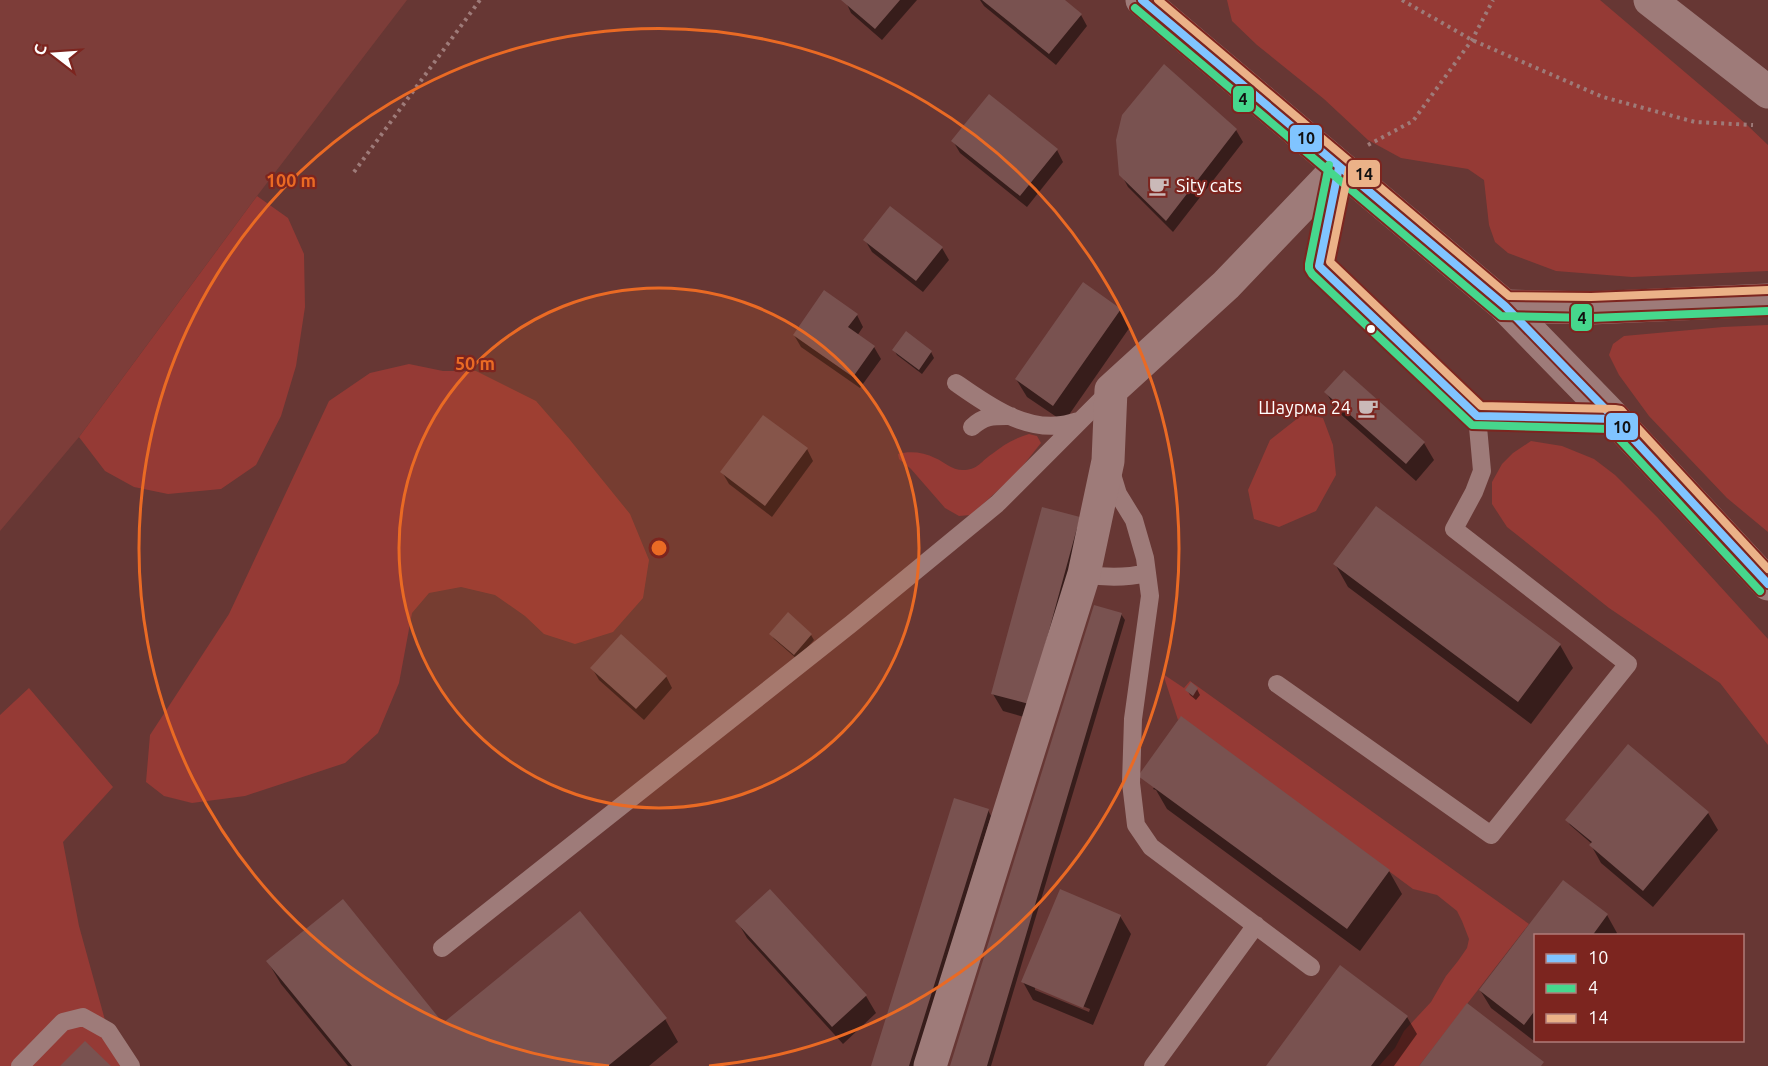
<svg xmlns="http://www.w3.org/2000/svg" width="1768" height="1066" viewBox="0 0 1768 1066" font-family="Ubuntu,sans-serif">
	<style>
		.green { fill: #953a35 }
		.water { fill: #7d3d39 }
		.shadow { fill: #0007; fill-rule: evenodd }
		.building { fill: #795250 }
		.lines { fill: none; stroke-linecap: round; stroke-linejoin: round }
		.path { stroke: #9e7b79; stroke-width: 4; stroke-dasharray: 3 4.5; stroke-linecap: butt }
		.service { stroke: #9e7b79; stroke-width: 18 }
		.minor { stroke: #9e7b79; stroke-width: 33 }
		.tertiary { stroke: #9e7b79; stroke-width: 33 }
		.bus-1-casing { stroke: #7c251f; stroke-width: 12 }
		.bus-2-casing { stroke: #7c251f; stroke-width: 12 }
		.bus-3-casing { stroke: #7c251f; stroke-width: 12 }
		.bus-1 { stroke: #80c4ff; stroke-width: 8 }
		.bus-2 { stroke: #46d78d; stroke-width: 8 }
		.bus-3 { stroke: #ebb288; stroke-width: 8 }
		.ring { fill: none; stroke: #ea6a24; stroke-width: 3 }
		.bus-dot { fill: #fff; stroke: #7c251f; stroke-width: 2 }
		.labels { text-anchor: middle; stroke-width: 4.5; stroke-linejoin: round; paint-order: stroke }
		.poi-label { font-size: 18px; fill: #fff; stroke: #7c251f; text-anchor: start }
		.centre { fill: #ea6a24; stroke: #7c251f; stroke-width: 3 }
		.ring-label { font-size: 18px; text-anchor: middle; font-weight: bold; fill: #ea6a24; stroke: #7c251f; stroke-width: 4.5; stroke-linejoin: round; paint-order: stroke }
		.line-badge { stroke: #7c251f; stroke-width: 2 }
		.pale-badge-label { font-size: 16px; text-anchor: middle; font-weight: bold; fill: #111 }
	</style>
	<rect width="100%" height="100%" fill="#673734"/>
	<!-- green -->
	<path class="green" d="M1227,0H1600L1746,124L1768,145V271L1632,277L1556,271L1508,253L1495,242L1489,225L1484,180L1468,169L1401,158L1368,140L1324,99L1257,45L1232,21Z
		M257,196L288,218L304,254L305,307L296,366L281,416L256,465L221,489L168,494L134,487L105,471L79,437Z
		M1768,325V532L1727,498L1649,416L1619,375L1609,355L1613,344L1624,336L1723,327Z
		M409,364L443,371H476L536,401L570,440L630,514L649,560L643,598L613,632L575,644L544,634L525,616L495,595L461,587L429,593L412,613L399,683L378,733L345,763L245,796L192,803L164,796L146,782L150,735L229,614L329,401L370,373Z
		M1303,414L1323,418L1333,445L1336,475L1316,511L1279,527L1254,519L1248,490L1270,440Z
		M1029,434L1037,436L1041,443L1017,473L971,515L959,516L945,508L911,469L899,459L898,454C909,451 924,452 935,458C945,462 952,471 965,470C979,469 981,461 992,454C1003,445 1015,438 1029,434Z
		M1531,441L1562,446L1594,459L1615,475L1657,517L1768,639V745L1720,683L1609,608L1507,527L1492,504V482L1502,464L1513,453Z
		M1163,674L1184,688L1190,681L1529,924L1419,1066H1379L1395,1048L1404,1031L1431,1002L1446,976L1458,961L1467,948L1469,939L1462,921L1457,911L1437,895L1413,889L1181,717L1178,720Z
		M29,688L113,787L63,842L79,926L108,1031L131,1066H0V715Z"/>
	<!-- water -->
	<path class="water" d="M0,0H407L257,196L79,437L0,531Z"/>
	<!-- shadow -->
	<path class="shadow" d="M845,0H917L882,40L851,13Z
		M980,0H1062L1081,15L1087,26L1056,65L984,6Z
		M1236,130L1243,142L1173,232L1128,187L1121,174Z
		M953,141L1057,150L1063,162L1027,207L960,153Z
		M865,240L942,248L949,260L923,292L872,252Z
		M1120,310L1130,327L1064,422L1027,397L1016,379Z
		M857,315L863,327L857,336L874,347L881,359L860,388L801,347L794,335Z
		M906,333L931,352L934,358L922,374L897,355L894,350Z
		M1326,392L1424,443L1434,460L1416,481L1336,410Z
		M807,449L813,461L772,517L729,484L722,472Z
		M1043,509L1089,536L1038,721L1003,711L993,694Z
		M1335,564L1560,645L1573,668L1531,724L1348,587Z
		M1121,614L1125,620L991,1066H952Z
		M771,634L811,635L814,640L797,659L774,639Z
		M592,668L666,676L672,688L644,720L599,680Z
		M1197,689L1200,695L1196,700L1190,695L1187,690Z
		M1196,730L1389,871L1402,894L1360,951L1167,809L1156,790L1153,789Z
		M988,810L991,816L914,1066H873Z
		M1708,813L1718,830L1653,907L1601,863L1591,845L1592,844L1570,825L1567,820Z
		M1564,882L1607,915L1617,933L1615,936H1536L1534,1041L1491,1008L1480,990Z
		M1120,916L1131,934L1093,1025L1033,1000L1023,982ZM1035,987L1090,1009L1089,1012L1035,990Z
		M737,921L866,996L876,1013L843,1044L747,938Z
		M268,962L443,1025L665,1019L678,1042L649,1066H348L281,984Z
		M1407,1017L1417,1034L1394,1066H1268Z"/>
	<!-- building -->
	<path class="building" d="M841,0H900L875,29Z
		M982,0H1065L1082,14L1049,54Z
		M1164,64L1237,129L1166,221L1119,175L1116,140L1122,115Z
		M989,94L1058,149L1020,196L951,141Z
		M890,206L943,247L916,281L863,240Z
		M1083,282L1121,309L1053,406L1015,379Z
		M824,290L858,314L848,327L875,346L853,377L793,335Z
		M906,331L932,351L919,370L892,350Z
		M1344,370L1425,442L1406,464L1324,392Z
		M763,415L808,448L765,506L720,472Z
		M1376,506L1561,644L1518,702L1333,564Z
		M1042,507L1080,517L1029,704L991,694Z
		M1094,605L1122,613L987,1066H950Z
		M788,612L812,634L794,655L769,634Z
		M621,634L667,676L636,709L590,668Z
		M1191,682L1198,688L1193,696L1185,690Z
		M1181,716L1390,870L1347,929L1138,776Z
		M1628,744L1709,812L1643,891L1589,845L1592,842L1565,820Z
		M954,798L989,809L909,1066H871Z
		M1563,880L1608,914L1592,936H1536V1009L1524,1025L1479,990Z
		M770,889L867,995L832,1027L735,921Z
		M1060,889L1121,915L1083,1008L1021,982Z
		M343,899L443,1023L580,911L667,1018L608,1066H352L266,961Z
		M1340,965L1408,1016L1371,1066H1266Z
		M1467,1003L1544,1062L1541,1066H1419Z
		M85,1041L111,1066H60Z"/>
	<g class="lines">
		<!-- path -->
		<path class="path" d="M1402,0L1472,40L1603,97L1695,122L1753,125
			M1368,145L1413,121L1472,40L1493,0
			M354,172L480,0"/>
		<!-- service -->
		<path class="service" d="M1338,175L1319,266L1477,416L1615,419
			M956,383C986,404 1023,431 1062,425C1068,424 1074,422 1080,421
			M972,427C985,415 994,416 1011,416
			M1111,471L1118,494L1134,520L1145,558L1150,596L1133,719L1131,783L1136,825L1151,847L1311,967
			M1084,574C1106,578 1126,578 1147,573
			M1277,684L1491,835L1628,664L1454,529L1474,492L1482,471L1477,416
			M442,948L851,624L997,504L1111,390
			M20,1066L63,1022L83,1017L108,1031L131,1066
			M1153,1066L1256,925"/>
		<!-- minor -->
		<path class="minor" d="M1650,0L1768,92
			M1505,306L1591,308L1768,300
			M930,1066L1084,574L1108,461L1111,390L1226,285L1339,167"/>
		<!-- tertiary -->
		<path class="tertiary" d="M1142,0L1505,306L1615,419L1768,584"/>
		<!-- bus-1 casing -->
		<g class="bus-1-casing">
			<path id="bus-1" d="M1142,0L1505,306L1615,419L1768,584
				M1339,167L1319,266L1477,416L1615,419"/>
		</g>
		<!-- bus-2 casing -->
		<g class="bus-2-casing">
			<path id="bus-2" d="M1135,8L1501,316L1591,318L1768,311
				M1329,165L1309,264V269L1312,274L1472,425L1610,429L1760,591"/>
		</g>
		<!-- bus-3 casing -->
		<g class="bus-3-casing">
			<path id="bus-3" d="M1158,0L1509,296L1591,297L1768,290
				M1349,169L1330,262L1481,406L1615,409L1621,410L1768,569"/>
		</g>
		<!-- bus-1 -->
		<use href="#bus-1" class="bus-1"/>
		<!-- bus-2 -->
		<use href="#bus-2" class="bus-2"/>
		<!-- bus-3 -->
		<use href="#bus-3" class="bus-3"/>
	</g>
	<!-- distance rings -->
	<circle cx="659" cy="548" r="260" fill="#ea6a24" fill-opacity=".12"/>
	<g class="ring">
		<circle cx="659" cy="548" r="260"/>
		<path d="M609 1066A520 520 0 1 1 709 1066"/>
	</g>
	<!-- icons -->
	<defs>
		<g id="cafe-bare" transform="scale(1.62)"><path d="M-5.5-4.5H6V0H3Q3 3.5 0 3.5H-2.5Q-5.5 3.5-5.5 0ZM3-3.2v2h1.7v-2ZM-6 4.5H4V6H-6Z" fill="#cab9b8" stroke="#7c251f" stroke-width="2.5" paint-order="stroke"/></g>
	</defs>
	<g fill-rule="evenodd">
		<use href="#cafe-bare" x="1159" y="186"/>
		<use href="#cafe-bare" x="1368" y="408"/>
	</g>
	<!-- markers -->
	<circle class="bus-dot" cx="1371" cy="329" r="5"/>
	<g class="labels">
		<!-- poi labels -->
		<g class="poi-label">
			<text x="1176" y="192">Sity cats</text>
			<text x="1351" y="414" text-anchor="end">Шаурма 24</text>
		</g>
	</g>
	<circle cx="659" cy="548" r="9" class="centre"/>
	<g class="ring-label">
		<text x="291" y="187">100 m</text>
		<text x="475" y="370">50 m</text>
	</g>
	<g class="line-badge">
		<rect x="1232" y="85" width="23" height="28" rx="6" fill="#46d78d"/>
		<rect x="1289" y="124" width="34" height="29" rx="6" fill="#80c4ff"/>
		<rect x="1347" y="159" width="34" height="29" rx="6" fill="#ebb288"/>
		<rect x="1570" y="303" width="23" height="29" rx="6" fill="#46d78d"/>
		<rect x="1605" y="412" width="34" height="29" rx="6" fill="#80c4ff"/>
	</g>
	<g class="pale-badge-label">
		<text x="1243" y="105">4</text>
		<text x="1306" y="144">10</text>
		<text x="1364" y="180">14</text>
		<text x="1582" y="324">4</text>
		<text x="1622" y="433">10</text>
	</g>
	<!-- legend -->
	<rect x="1534" y="934" width="210" height="108" fill="#7c251f" stroke="#b07c79" stroke-width="1.5"/>
	<rect x="1546" y="954" width="30" height="9" fill="#80c4ff" stroke="#b07c79" stroke-width="1.5"/>
	<text x="1588" y="964" font-size="18" fill="#ffffff">10</text>
	<rect x="1546" y="984" width="30" height="9" fill="#46d78d" stroke="#b07c79" stroke-width="1.5"/>
	<text x="1588" y="994" font-size="18" fill="#ffffff">4</text>
	<rect x="1546" y="1014" width="30" height="9" fill="#ebb288" stroke="#b07c79" stroke-width="1.5"/>
	<text x="1588" y="1024" font-size="18" fill="#ffffff">14</text>
	<!-- north arrow -->
	<g transform="translate(54 54) rotate(287)" stroke="#7c251f" stroke-width="4.5" paint-order="stroke">
	<path d="M0-4.5L10 22L0 15L-10 22Z" fill="#ffffff"/>
	<text y="-9" font-size="16" font-weight="bold" text-anchor="middle" fill="#ffffff">С</text>
	</g>
</svg>
